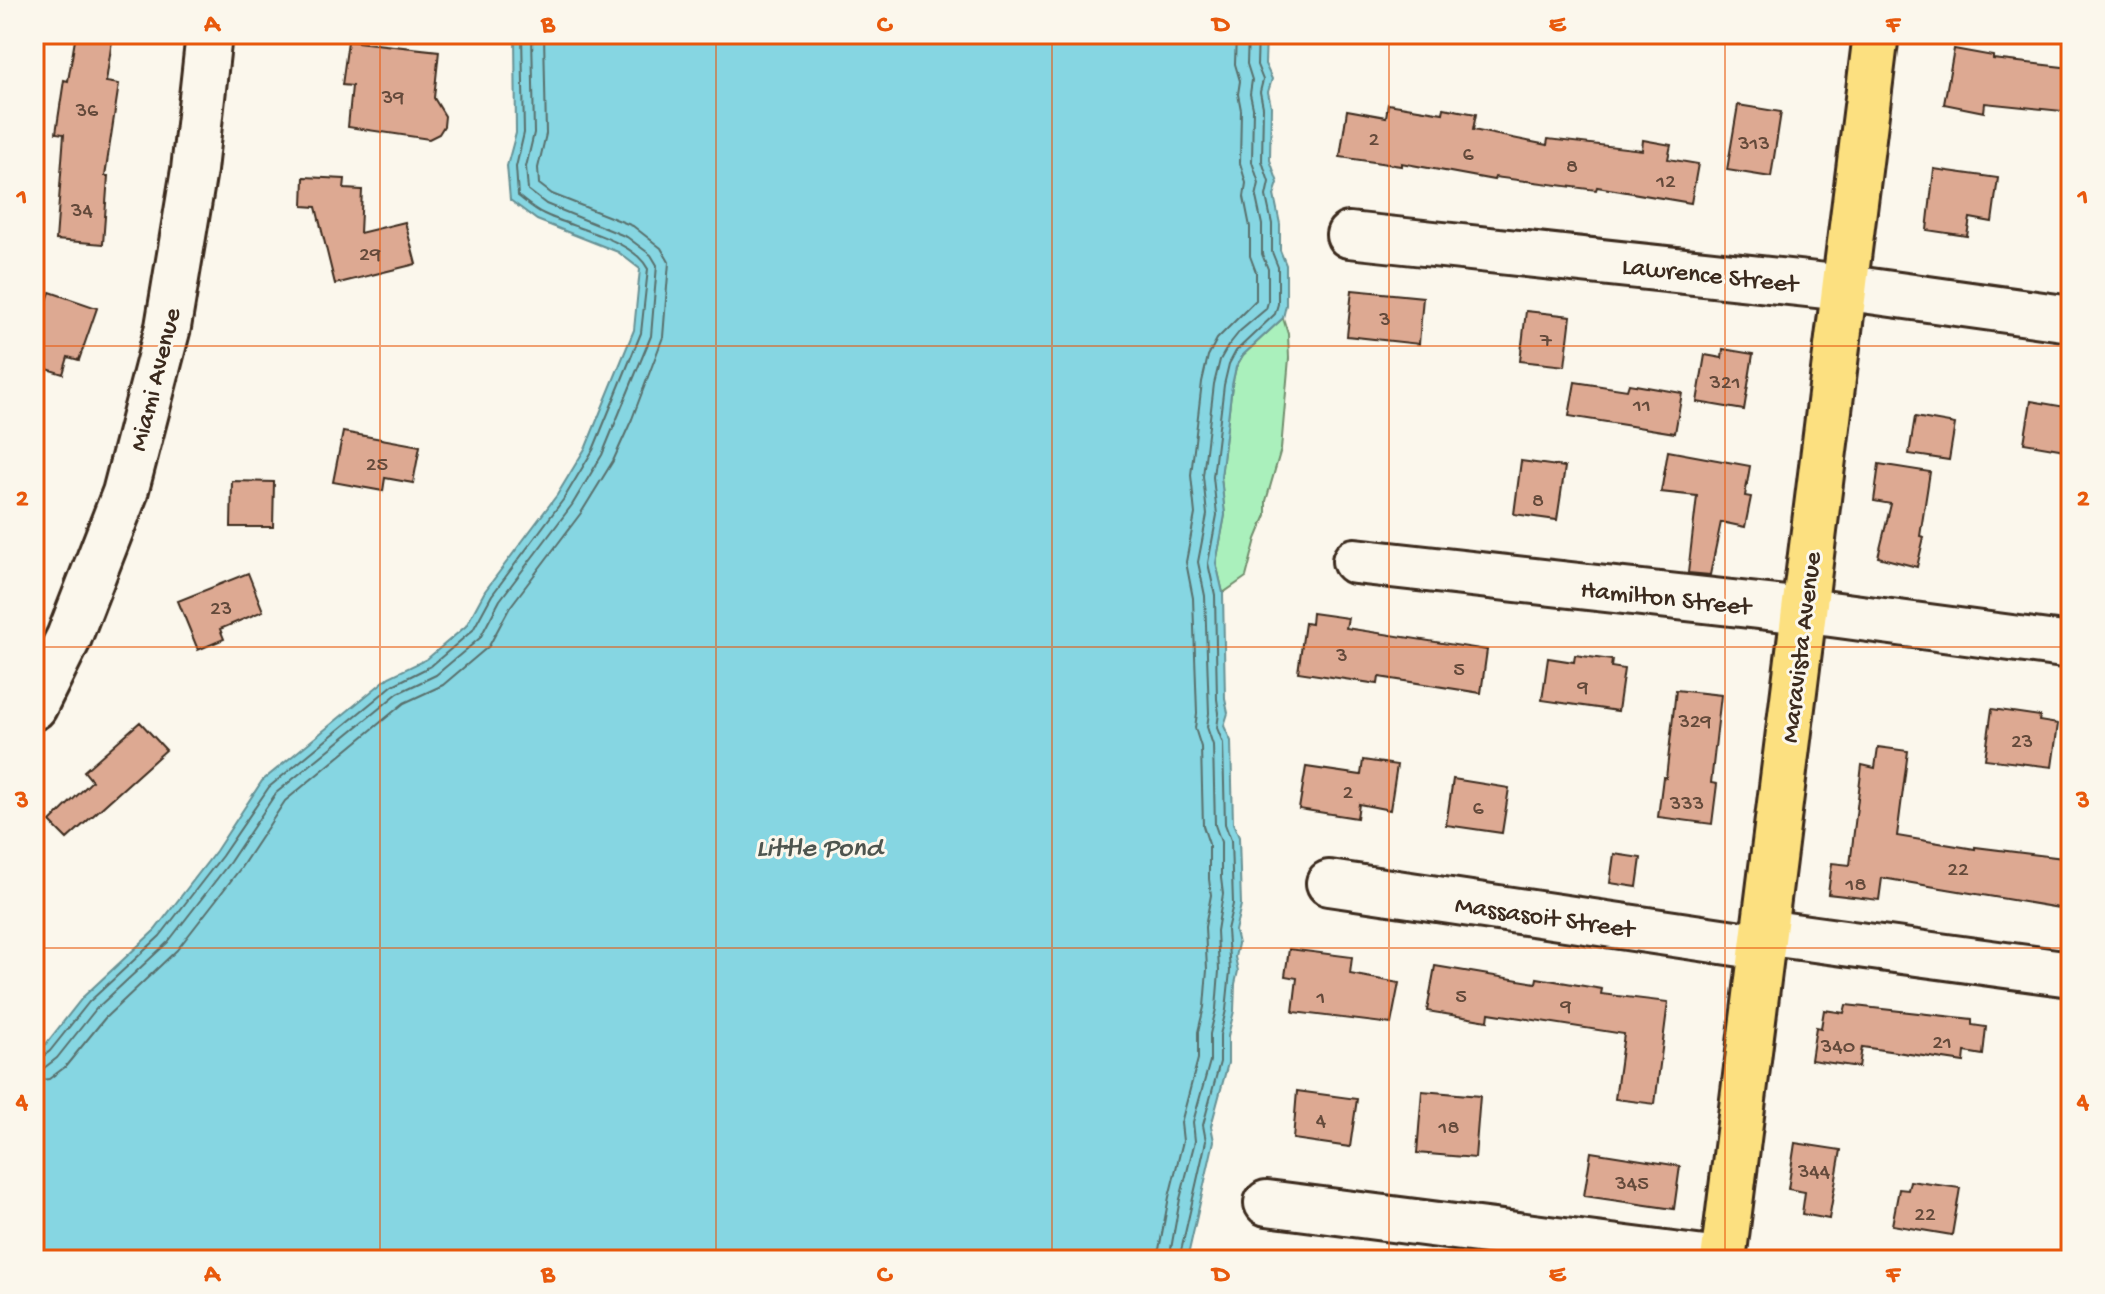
<svg xmlns="http://www.w3.org/2000/svg" width="2105" height="1294" viewBox="0 0 2105 1294" font-family="'Gochi Hand',sans-serif">
	<style>
		.green { fill: #aaf0bc; stroke: #728d6d; stroke-width: 2 }
		.water { fill: #86d6e2; stroke: #689194; stroke-width: 2 }
		.lines { fill: none; stroke-linecap: round; stroke-linejoin: round }
		.shore { stroke: #596f6c; stroke-width: 2 }
		.building { fill: #dda992; stroke: #3b2a1e; stroke-width: 2 }
		.minor-casing { stroke: #3b2a1e; stroke-width: 50 }
		.major-casing { stroke: #3b2a1e; stroke-width: 50 }
		.minor { stroke: #fbf7ec; stroke-width: 44 }
		.major { stroke: #fce080; stroke-width: 44 }
		.grid { fill: none; stroke: #e8590c; stroke-width: 2; stroke-opacity: 0.55 }
		.labels { text-anchor: middle; stroke-width: 6; stroke-linejoin: round; paint-order: stroke }
		.number-label { font-size: 22px; fill: #644a3b }
		.street-label { font-size: 26px; fill: #3b2a1e; stroke: #fbf7ec }
		.water-label { font-size: 28px; font-style: italic; fill: #4e554f; stroke: #fbf7ec }
		.neatline { fill: none; stroke: #e8590c; stroke-width: 3 }
		.grid-label { font-size: 26px; text-anchor: middle; font-weight: bold; fill: #e8590c }
	</style>
	<rect width="100%" height="100%" fill="#fbf7ec"/>
	<filter id="ink" filterUnits="userSpaceOnUse"><feTurbulence type="fractalNoise" baseFrequency=".0125" numOctaves="2"/><feDisplacementMap in="SourceGraphic" scale="16" xChannelSelector="R" yChannelSelector="G"/><feConvolveMatrix kernelMatrix="1 2 1 2 8 2 1 2 1" color-interpolation-filters="sRGB"/></filter>
	<g filter="url(#ink)">
		<!-- green -->
		<path class="green" d="M1283,318L1288,334L1289,358L1281,449L1266,501V515L1256,539L1246,577L1223,593L1216,563L1225,515L1221,477L1232,385L1236,367L1243,355Z"/>
		<!-- water -->
		<path class="water" d="M515,34H1266L1265,64L1272,79L1268,92L1271,106L1270,160L1278,183L1274,195L1280,224V250L1286,265V305L1283,318L1243,355L1236,367L1232,385L1221,477L1225,515L1216,563L1223,593L1225,699L1228,713L1224,726L1231,741L1233,823L1239,837L1241,905L1235,931L1238,944L1235,957L1238,971L1235,984L1234,1011L1228,1036V1063L1211,1126L1214,1141L1187,1260H34V1054L45,1045L83,997L155,930L216,851L262,781L389,677L427,659L466,626L485,591L557,495L586,447L634,330L640,269L618,252L537,220L510,200L507,166L516,133Z"/>
		<g class="lines">
			<!-- shore -->
			<path class="shore" d="M34,1059H40L50,1051L89,1002L160,936L222,856L269,787L393,685L431,666L473,630L492,595L563,500L593,450L641,333L648,269C633,239 572,228 544,214C535,210 526,202 518,196L516,167L524,133L522,34
				M34,1069L44,1068L57,1058L96,1009L168,942L230,862L276,793L398,693L436,675L480,638L500,600L572,505L602,455L651,336L657,265L651,255L627,237L546,204L528,190L526,167L534,133L532,34
				M34,1081L49,1079L65,1067L105,1018L177,950L240,869L285,801L404,703L443,685L489,646L510,607L581,513L613,461L632,419L663,337L669,262L661,248L633,226L552,194L539,184L538,168L546,134L544,34
				M1157,1260L1169,1197L1183,1141L1181,1123L1198,1059V1032L1204,1007L1207,970L1205,927L1211,895L1209,879V844L1203,826L1201,747L1195,728L1197,713L1193,598L1186,562L1195,514L1191,475L1202,382L1208,356L1217,339L1256,300V272L1250,256V227L1244,197L1246,183L1240,163L1241,110L1238,94L1240,81L1235,64L1236,34
				M1169,1260L1180,1199L1195,1141L1193,1122L1210,1061V1034L1216,1009L1219,971L1217,931L1223,894L1221,878V842L1215,825L1213,745L1207,727L1209,713L1205,596L1198,562L1207,515L1203,476L1214,384L1220,360L1228,346L1240,331L1266,309L1268,302V269L1262,254V225L1256,197L1259,183L1252,162L1253,108L1250,94L1252,80L1247,64L1248,34
				M1179,1260L1206,1141L1203,1125L1220,1062V1035L1226,1010L1230,971L1227,930L1233,904L1231,840L1225,824L1223,743L1217,728L1219,713L1217,699L1215,595L1208,563L1217,515L1213,477L1224,385L1229,364L1236,351L1275,314L1278,304V267L1272,252V224L1266,196L1269,182L1262,161L1263,107L1260,92L1263,80L1257,65L1258,34"/>
		</g>
		<!-- building -->
		<path class="building" d="M76,34H113L106,82L119,84L105,176H108L103,244L56,240L64,134L56,133L64,80L68,81Z
			M348,41L439,51L434,98L445,116L444,126L439,134L429,139L348,127L352,86L342,85Z
			M1954,49L1993,56V59L2071,68V112L1985,103L1984,112L1944,104Z
			M1388,104L1443,113L1444,108L1476,114L1473,130L1547,145L1548,139L1642,150L1643,140L1671,145L1668,159L1698,164L1691,203L1597,187L1596,190L1495,177L1494,180L1401,163V166L1340,157L1347,110L1386,117Z
			M1738,105L1781,112L1771,177L1727,170Z
			M1934,169L1998,178L1992,222L1970,218L1967,236L1927,230Z
			M304,177L345,179L344,189L362,190L360,233L405,222L416,264L335,284L316,207L303,206Z
			M1352,290L1423,297L1419,344L1347,336Z
			M50,292L97,308L79,360L68,357L63,374L34,365V340Z
			M1526,311L1571,316L1565,366L1520,361Z
			M1723,349L1753,354L1744,410L1697,402L1705,355L1722,358Z
			M1575,382L1627,390L1629,384L1682,393L1675,433L1569,416Z
			M2031,401L2071,408V451L2024,443Z
			M1915,417L1955,424L1949,460L1909,454Z
			M343,432L420,446L413,483L385,478L383,491L333,482Z
			M1668,451L1750,466L1745,496L1751,497L1745,527L1721,522L1710,575L1688,573L1697,496L1661,492Z
			M1521,461L1565,467L1557,520L1514,514Z
			M1879,464L1930,472L1920,536L1924,537L1917,567L1878,557L1891,504L1874,501Z
			M232,481L274,482L273,527H231Z
			M248,573L263,611L220,629L224,639L198,650L178,601Z
			M1312,613L1348,618L1346,628L1487,650L1481,693L1379,677L1378,684L1298,672L1305,623L1311,624Z
			M1575,655L1612,660L1611,667L1624,669L1618,711L1542,700L1548,658L1574,662Z
			M1676,690L1721,695L1711,783L1717,784L1712,824L1658,817L1663,777L1666,778Z
			M1992,709L2040,716L2039,721L2058,724L2052,767L1985,759Z
			M140,722L166,750L67,839L50,822L92,781L84,771Z
			M1878,747L1908,751L1897,836L1975,849V847L2071,859V910L1882,878L1879,900L1828,894L1832,863L1850,865L1862,765L1875,768Z
			M1363,760L1397,765L1390,810L1359,804L1357,818L1299,809L1306,767L1361,775Z
			M1453,779L1509,788L1502,833L1446,825Z
			M1614,854L1641,858L1637,887L1610,883Z
			M1289,949L1352,957L1350,974L1399,983L1391,1024L1293,1012L1297,978L1285,976Z
			M1435,966L1536,983L1537,978L1602,989L1601,994L1668,1002L1655,1104L1615,1099L1624,1034L1489,1013L1488,1021L1427,1011Z
			M1846,1005L1972,1019V1025L1986,1027L1983,1055L1965,1052L1964,1062L1862,1047L1859,1067L1811,1060L1816,1027L1821,1028L1824,1010L1844,1013Z
			M1297,1091L1357,1099L1350,1147L1293,1139Z
			M1422,1091L1480,1096L1475,1158L1417,1153Z
			M1795,1143L1841,1150L1829,1219L1802,1214L1805,1192L1788,1189Z
			M1591,1152L1680,1166L1674,1209L1584,1196Z
			M1910,1181L1960,1188L1952,1235L1892,1225L1899,1189L1908,1190Z"/>
		<g class="lines">
			<!-- minor casing -->
			<g class="minor-casing">
				<path id="minor" d="M1349,235L1863,290L2071,319
					M1355,561L1831,614L2071,646
					M34,707L69,637L125,493L168,327L194,170L209,34
					M1329,883L1762,947
					M1764,932L2071,974
					M1267,1203L1712,1260"/>
			</g>
			<!-- major casing -->
			<g class="major-casing">
				<path id="major" d="M1723,1260L1876,34"/>
			</g>
			<!-- minor -->
			<use href="#minor" class="minor"/>
			<!-- major -->
			<use href="#major" class="major"/>
		</g>
	</g>
	<!-- grid -->
	<path class="grid" d="M380,34V1260M716,34V1260M1052,34V1260M1389,34V1260M1725,34V1260M34,346H2071M34,647H2071M34,948H2071"/>
	<g class="labels">
		<!-- number labels -->
		<g class="number-label">
			<text x="393" y="103">39</text>
			<text x="87" y="116">36</text>
			<text x="1374" y="145">2</text>
			<text x="1754" y="149">313</text>
			<text x="1468" y="160">6</text>
			<text x="1572" y="172">8</text>
			<text x="1666" y="187">12</text>
			<text x="82" y="216">34</text>
			<text x="370" y="260">29</text>
			<text x="1385" y="325">3</text>
			<text x="1546" y="346">7</text>
			<text x="1725" y="388">321</text>
			<text x="1642" y="411">11</text>
			<text x="377" y="470">25</text>
			<text x="1538" y="506">8</text>
			<text x="221" y="614">23</text>
			<text x="1342" y="661">3</text>
			<text x="1459" y="675">5</text>
			<text x="1583" y="693">9</text>
			<text x="1695" y="727">329</text>
			<text x="2022" y="747">23</text>
			<text x="1348" y="798">2</text>
			<text x="1687" y="809">333</text>
			<text x="1478" y="814">6</text>
			<text x="1958" y="875">22</text>
			<text x="1856" y="890">18</text>
			<text x="1461" y="1002">5</text>
			<text x="1321" y="1003">1</text>
			<text x="1566" y="1012">9</text>
			<text x="1942" y="1048">21</text>
			<text x="1838" y="1052">340</text>
			<text x="1321" y="1126">4</text>
			<text x="1449" y="1133">18</text>
			<text x="1814" y="1177">344</text>
			<text x="1632" y="1189">345</text>
			<text x="1925" y="1220">22</text>
		</g>
		<!-- street labels -->
		<g class="street-label">
			<text transform="translate(1710 273) rotate(6)" y="9">Lawrence Street</text>
			<text transform="translate(153 379) rotate(-76)" y="9">Miami Avenue</text>
			<text transform="translate(1666 596) rotate(6)" y="9">Hamilton Street</text>
			<text transform="translate(1799 647) rotate(-83)" y="9">Maravista Avenue</text>
			<text transform="translate(1545 915) rotate(8)" y="9">Massasoit Street</text>
		</g>
		<!-- water labels -->
		<g class="water-label">
			<text x="819" y="855">Little Pond</text>
		</g>
	</g>
	<!-- margin -->
	<rect width="2105" height="1294" fill="none" stroke="#fbf7ec" stroke-width="88"/>
	<rect x="44" y="44" width="2017" height="1206" class="neatline"/>
	<g class="grid-label">
		<text x="212" y="31">A</text>
		<text x="548" y="31">B</text>
		<text x="884" y="31">C</text>
		<text x="1221" y="31">D</text>
		<text x="1557" y="31">E</text>
		<text x="1893" y="31">F</text>
		<text x="22" y="204">1</text>
		<text x="2083" y="204">1</text>
		<text x="22" y="505">2</text>
		<text x="2083" y="505">2</text>
		<text x="22" y="807">3</text>
		<text x="2083" y="807">3</text>
		<text x="22" y="1108">4</text>
		<text x="2083" y="1108">4</text>
		<text x="212" y="1281">A</text>
		<text x="548" y="1281">B</text>
		<text x="884" y="1281">C</text>
		<text x="1221" y="1281">D</text>
		<text x="1557" y="1281">E</text>
		<text x="1893" y="1281">F</text>
	</g>
</svg>
